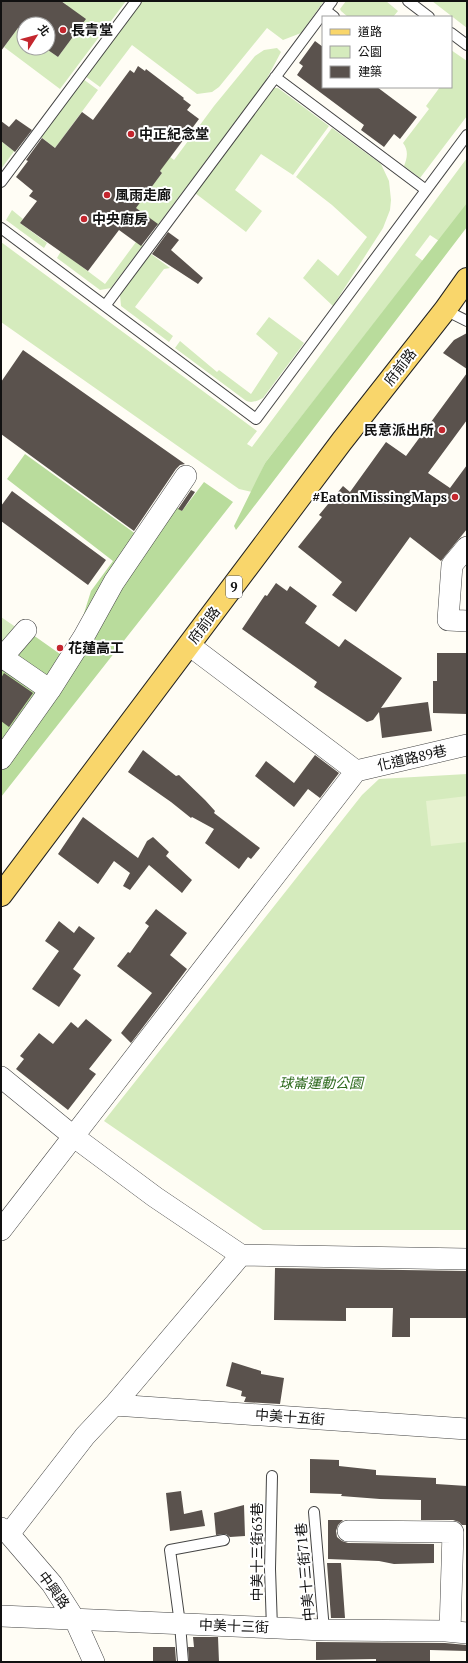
<svg xmlns="http://www.w3.org/2000/svg" width="468" height="1663" viewBox="0 0 468 1663" font-family="'PT Serif','Noto Sans TC',serif">
	<style>
		.green { fill: #d5ebbd }
		.forest { fill: #b9dc9c }
		.pitch { fill: #e6f2cf }
		.building { fill: #5a524d }
		.lines { fill: none; stroke-linecap: round; stroke-linejoin: round }
		.lane-casing { stroke: #444; stroke-width: 12 }
		.street-casing { stroke: #444; stroke-width: 22 }
		.primary-casing { stroke: #222; stroke-width: 24 }
		.lane { stroke: #fff; stroke-width: 10 }
		.street { stroke: #fff; stroke-width: 21 }
		.primary { stroke: #f9d66b; stroke-width: 22 }
		.poi-dot { fill: #c4262e; stroke: #fff; stroke-width: 1.5 }
		.labels { text-anchor: middle; stroke-width: 4; stroke-linejoin: round; paint-order: stroke }
		.shield { fill: #fff; stroke: #585858; stroke-width: 1 }
		.shield-label { font-size: 13px; font-weight: bold; fill: #111 }
		.poi-label { font-size: 14px; font-weight: bold; fill: #111; stroke: #fff; text-anchor: start }
		.street-label { font-size: 14px; fill: #111; stroke: #fff }
		.park-label { font-size: 14px; font-style: italic; fill: #2f6b1f; stroke: #fff }
	</style>
	<rect width="100%" height="100%" fill="#fffdf5"/>
	<!-- green -->
	<path class="green" d="M61,1H126L60,89L4,47L18,28L24,32V48H45L58,57L84,21L66,7L67,5Z
		M141,1H324L301,33L283,40L267,28L219,87L212,92L197,94L132,45L100,87L85,76Z
		M346,1H386L398,11L393,17H348L341,11L340,9Z
		M432,1H467V28Z
		M277,48L281,52L265,82L157,226L125,200L149,190L162,173L159,170L169,156L174,160L214,106L255,56L264,50Z
		M451,50L467,61V116L420,178L404,166C407,158 409,151 403,143L429,109L426,106L440,87H451Z
		M83,79L98,90L55,148L41,137Z
		M274,88H278L329,126L293,175L261,154L235,190L262,211L246,232L195,193Z
		M332,128L381,164L389,181L391,200L390,210L383,228L333,306L303,278L318,259L338,276L367,237L332,205L296,177Z
		M1,141L11,149L15,150L1,169Z
		M467,158V205L439,241L430,235L415,255L423,261L265,463L252,492L239,489L1,322V242L257,431L247,444L252,447Z
		M12,210L23,219L20,223L47,243L44,248L6,220Z
		M136,242L143,245L111,288L100,290L57,258L61,251L105,284Z
		M152,252L151,254L170,268L164,269L135,307L173,336L169,342L121,306L120,295Z
		M269,317L304,343L263,398C257,401 251,404 245,400L175,348L180,341L217,372L219,370L251,394L278,353L256,334Z
		M1,617L20,630L1,655Z
		M467,774V1230H263L104,1121L362,795L379,779Z"/>
	<!-- forest -->
	<path class="forest" d="M467,203V227L236,530L234,526L265,463Z
		M25,454L140,537L169,502L182,511L204,482L233,502L1,797V659L26,630L60,654L80,626L91,591L113,561L7,479Z"/>
	<!-- pitch -->
	<path class="pitch" d="M467,796V842L431,846L426,801Z"/>
	<!-- building -->
	<path class="building" d="M1,1H61L86,19L58,57L45,48H48V24H24V32L18,28L1,51Z
		M315,41L323,47V87H377L417,117L400,139L394,134L384,147L361,130L364,125L297,75L303,66L299,63Z
		M138,66L145,71L146,69L184,98L183,99L191,105L187,110L199,119L160,171L162,173L136,208L158,224L141,246L119,230L88,271L20,223L37,201L29,196L33,191L16,177L28,161L26,160L42,138L55,148L82,112L93,120L130,70L134,73Z
		M16,119L32,130L15,152L1,141V121L9,127Z
		M168,232L179,240L171,250L203,278L198,284L152,254Z
		M467,333V369L443,353L454,340Z
		M23,350L185,464L180,465L176,469L134,531L1,434V382Z
		M467,373V420L428,473L450,488L467,465V529L441,561L410,537L356,612L332,595L342,582L298,547L322,517L319,515L343,486L350,492L386,442L406,456Z
		M191,490L195,492L182,511L178,509Z
		M12,491L106,560L88,585L1,521V506Z
		M276,583L287,591L290,586L317,606L305,623L339,647L345,639L402,678L381,708L428,702L432,731L382,738L379,712L373,720L367,722L314,687L317,682L242,629L265,595L267,596Z
		M437,653H467V714L433,713V681H437Z
		M4,673L33,693L9,727L1,721V678Z
		M143,750L176,776L179,775L205,800L215,811L214,813L260,848L251,859L248,857L239,869L205,843L214,829L192,817L191,818L171,802L128,772Z
		M315,755L339,773L320,798L308,789L294,807L255,776L266,761L294,783Z
		M83,817L138,858L147,841L153,837L169,852L166,856L192,880L182,893L149,865L130,890L123,886L130,873L114,861L98,884L58,854Z
		M156,909L187,933L170,955L187,969L131,1043L121,1033L152,993L117,966L128,952L130,953L149,926L145,923Z
		M59,921L74,933L79,926L95,938L73,969L81,975L59,1007L32,989L59,951L45,941Z
		M86,1019L112,1040L89,1069L96,1074L68,1110L16,1069L24,1059L20,1056L39,1033L53,1044L71,1022L78,1028Z
		M275,1268L467,1271V1318H410V1337H392L393,1308H346V1321L274,1320Z
		M232,1362L261,1371V1374L284,1378L280,1404L244,1402L246,1397L241,1396L242,1391L226,1386Z
		M310,1459L339,1460V1466L376,1470V1475L436,1478V1484L467,1486V1525H462L459,1522L453,1520H421V1500L380,1499L341,1496L342,1494L310,1493Z
		M181,1491L184,1514L202,1510L205,1526L170,1531L166,1493Z
		M244,1505L245,1536L230,1537L226,1534L216,1535L214,1513Z
		M328,1520H343L338,1525L336,1531L337,1537L342,1541L348,1543L434,1544V1563L394,1564L379,1561L328,1559Z
		M327,1563H341L345,1618H331Z
		M193,1637H218L219,1662H189L188,1647H194Z
		M316,1642L445,1643L467,1645V1651L430,1650V1662H376V1659L316,1660Z
		M153,1647H175L176,1661H153Z"/>
	<g class="lines">
		<!-- lane casing -->
		<g class="lane-casing">
			<path id="lane" d="M408,1L429,17
				M325,10L334,17
				M451,33L467,45
				M275,77L426,190
				M1,182L136,1
				M1,228L256,419L467,135
				M105,306L332,1
				M445,310L467,321
				M272,1476L270,1569L272,1628
				M314,1512L324,1630
				M183,1662L180,1624L170,1550L224,1540"/>
		</g>
		<!-- street casing -->
		<g class="street-casing">
			<path id="street" d="M467,547L452,565L448,620L467,621
				M189,645L356,771
				M2,657L50,690
				M1,659L26,630
				M1,759L50,690L83,638L114,582L186,476
				M356,771L467,745
				M1,1077L73,1136L155,1197L241,1255L467,1259
				M1,1230L356,771
				M114,1405L467,1429
				M1,1528L9,1534L52,1584L75,1620L94,1662
				M348,1531L453,1532L450,1631
				M9,1534L85,1436L114,1405L241,1255
				M1,1616L324,1630L446,1631L467,1633"/>
		</g>
		<!-- primary casing -->
		<g class="primary-casing">
			<path id="primary" d="M1,895L342,441L445,310L467,279"/>
		</g>
		<!-- lane -->
		<use href="#lane" class="lane"/>
		<!-- street -->
		<use href="#street" class="street"/>
		<!-- primary -->
		<use href="#primary" class="primary"/>
	</g>
	<!-- markers -->
	<g class="poi-dot">
		<circle cx="63" cy="30" r="4"/>
		<circle cx="131" cy="134" r="4"/>
		<circle cx="107" cy="195" r="4"/>
		<circle cx="84" cy="219" r="4"/>
		<circle cx="442" cy="430" r="4"/>
		<circle cx="455" cy="497" r="4"/>
		<circle cx="60" cy="648" r="4"/>
	</g>
	<g class="labels">
		<!-- shield labels -->
		<rect class="shield" x="226" y="576" width="16" height="22" rx="3"/>
		<g class="shield-label">
			<text x="234" y="592">9</text>
		</g>
		<!-- poi labels -->
		<g class="poi-label">
			<text x="71" y="35">長青堂</text>
			<text x="139" y="139">中正紀念堂</text>
			<text x="115" y="200">風雨走廊</text>
			<text x="92" y="224">中央廚房</text>
			<text x="434" y="435" text-anchor="end">民意派出所</text>
			<text x="447" y="502" text-anchor="end">#EatonMissingMaps</text>
			<text x="68" y="653">花蓮高工</text>
		</g>
		<!-- street labels -->
		<g class="street-label">
			<text transform="translate(400 367) rotate(-52)" y="5">府前路</text>
			<text transform="translate(204 625) rotate(-53)" y="5">府前路</text>
			<text transform="translate(412 758) rotate(-13)" y="5">化道路89巷</text>
			<text transform="translate(290 1417) rotate(4)" y="5">中美十五街</text>
			<text transform="translate(257 1552) rotate(-90)" y="5">中美十三街63巷</text>
			<text transform="translate(305 1572) rotate(-95)" y="5">中美十三街71巷</text>
			<text transform="translate(54 1590) rotate(54)" y="5">中興路</text>
			<text transform="translate(234 1626) rotate(2)" y="5">中美十三街</text>
		</g>
		<!-- park labels -->
		<g class="park-label">
			<text x="321" y="1088">球崙運動公園</text>
		</g>
	</g>
	<!-- border -->
	<rect width="468" height="1663" fill="none" stroke="#111111" stroke-width="4"/>
	<!-- legend -->
	<rect x="322" y="16" width="130" height="72" fill="#ffffff" stroke="#a0a0a0"/>
	<rect x="330" y="29" width="20" height="6" fill="#f9d66b" stroke="#a0a0a0"/>
	<text x="358" y="36" font-size="12" fill="#111111">道路</text>
	<rect x="330" y="46" width="20" height="12" fill="#d5ebbd" stroke="#a0a0a0"/>
	<text x="358" y="56" font-size="12" fill="#111111">公園</text>
	<rect x="330" y="66" width="20" height="12" fill="#5a524d" stroke="#a0a0a0"/>
	<text x="358" y="76" font-size="12" fill="#111111">建築</text>
	<!-- north arrow -->
	<g transform="translate(36 36) rotate(54)"><circle r="19" fill="#ffffff" stroke="#a0a0a0"/>
	<path d="M0-3L7 15L0 10L-7 15Z" fill="#c4262e"/>
	<text y="-6" font-size="11" font-weight="bold" text-anchor="middle" fill="#111111">北</text>
	</g>
</svg>
